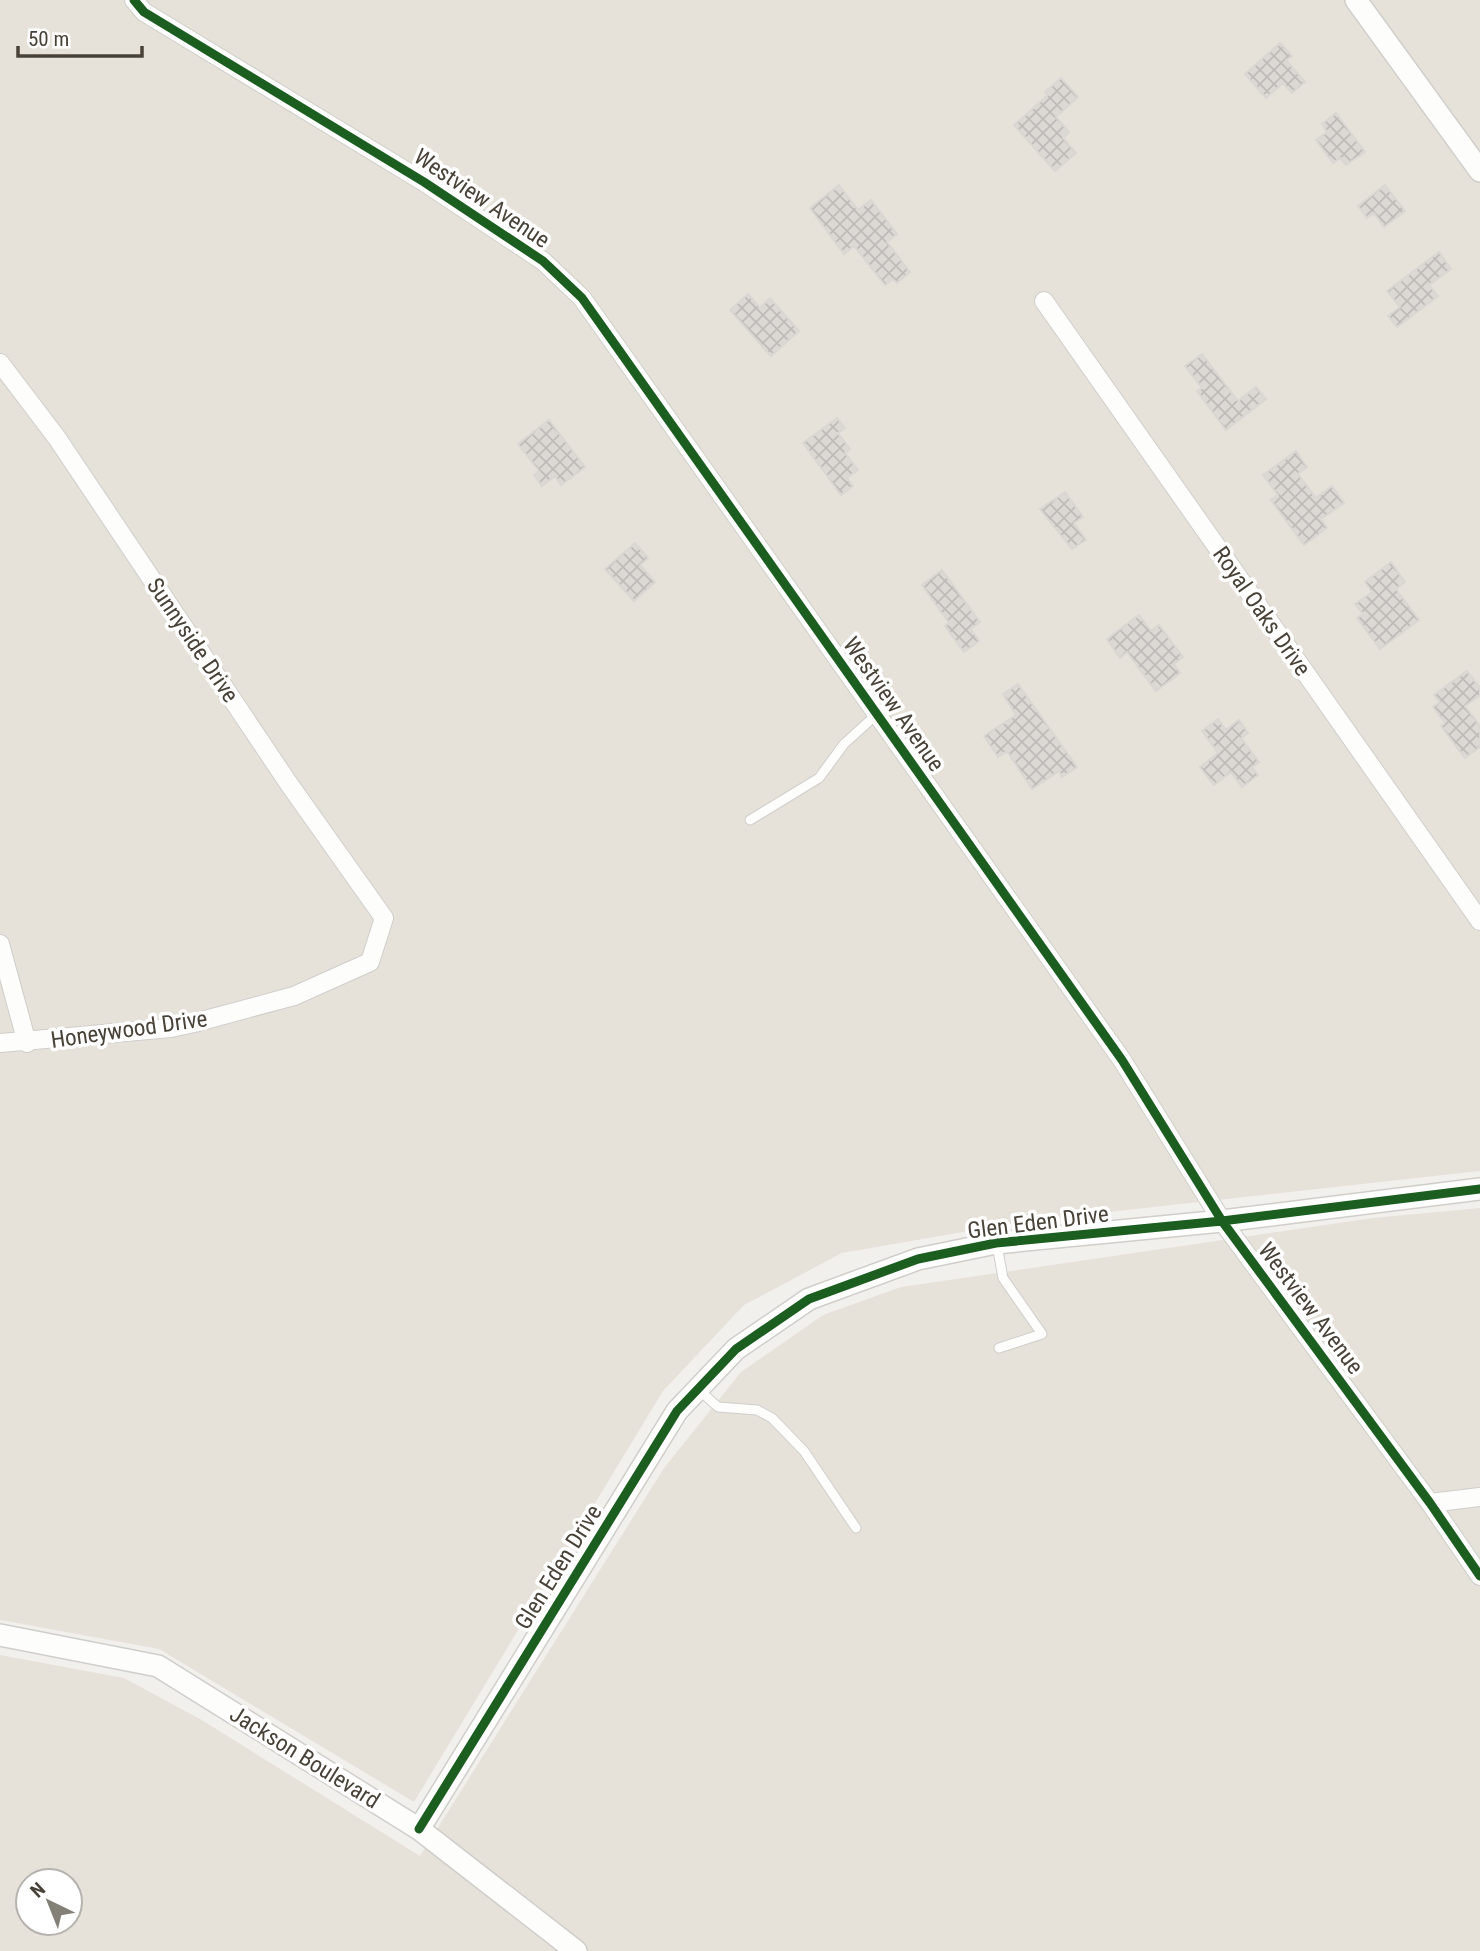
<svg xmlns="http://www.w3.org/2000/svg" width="1480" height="1951" viewBox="0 0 1480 1951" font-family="'Roboto Condensed',sans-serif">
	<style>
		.residential { fill: #e6e2da; fill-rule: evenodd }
		.building { fill: url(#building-cross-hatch); stroke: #dad7d3; stroke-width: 2 }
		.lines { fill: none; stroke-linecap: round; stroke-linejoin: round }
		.service-casing { stroke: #d0cecb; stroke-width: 11 }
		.minor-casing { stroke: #d0cecb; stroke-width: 20 }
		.tertiary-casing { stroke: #d0cecb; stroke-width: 24 }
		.service { stroke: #fdfdfc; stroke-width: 9 }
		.minor { stroke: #fdfdfc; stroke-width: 18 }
		.tertiary { stroke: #fdfdfc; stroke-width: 21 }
		.cycleway-casing { stroke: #fff; stroke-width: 13 }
		.cycleway { stroke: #1b5e20; stroke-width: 9 }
		.labels { text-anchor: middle; stroke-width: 7; stroke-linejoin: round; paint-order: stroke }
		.street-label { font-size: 23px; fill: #494238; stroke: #fff }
	</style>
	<defs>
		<pattern id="building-cross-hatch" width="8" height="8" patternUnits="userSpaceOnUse" patternTransform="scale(1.75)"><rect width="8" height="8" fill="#dcd9d5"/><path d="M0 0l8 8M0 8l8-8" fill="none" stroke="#bebbb8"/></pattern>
	</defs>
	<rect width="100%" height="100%" fill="#f2f0ed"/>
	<!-- residential -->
	<path class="residential" d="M0,0H1480V1171L1027,1221L842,1253L744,1305L663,1391L414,1802L159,1649L0,1620Z
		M1480,1208V1951H0V1655L124,1678L200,1719L420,1856L664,1468L741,1372L823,1315L901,1287L1373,1218ZM28,1881H70V1923H28Z"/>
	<!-- building -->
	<path class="building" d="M1280,43L1292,56L1286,60L1305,82L1292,93L1283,83L1266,98L1245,74Z
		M1061,78L1078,97L1056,117L1069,132L1063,138L1076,153L1055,171L1014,125L1048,95L1045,92Z
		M1336,113L1365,152L1346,165L1340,158L1333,163L1316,140L1327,132L1322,124Z
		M839,185L858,210L871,200L897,234L887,242L910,272L897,283L893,279L885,285L854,246L844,254L810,208Z
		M1385,185L1405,211L1384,227L1374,213L1367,218L1358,206Z
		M1439,252L1451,269L1429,285L1438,296L1397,327L1388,316L1400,307L1387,291Z
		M748,294L760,308L770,298L799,331L771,356L730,310Z
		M1202,354L1238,401L1256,387L1266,399L1226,430L1197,391L1202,388L1185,366Z
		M837,418L845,428L838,433L850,449L845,453L858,470L847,478L853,486L841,495L803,443Z
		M549,420L585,467L561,485L555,476L542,486L534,475L539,471L518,444Z
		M1296,451L1307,467L1298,474L1316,498L1332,486L1344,503L1321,519L1327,528L1304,545L1271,500L1278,495L1263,475Z
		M1065,492L1083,517L1074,523L1086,540L1072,549L1040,509Z
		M635,543L648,558L640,565L655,582L634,601L605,569Z
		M1391,562L1405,582L1396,589L1419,620L1380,649L1357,618L1363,614L1355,604L1372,592L1365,582Z
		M942,570L980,622L971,629L979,641L964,652L945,626L949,623L922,585Z
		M1139,615L1151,631L1159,625L1183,657L1174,664L1180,673L1156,691L1127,652L1120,658L1107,639Z
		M1467,671L1480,688V695L1465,706L1480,726V747L1465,758L1441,726L1445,723L1433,707L1440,702L1434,695Z
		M1018,684L1077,767L1062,777L1059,771L1032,789L1007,751L998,757L984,736L1016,715L1003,694Z
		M1218,719L1226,730L1239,720L1248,733L1241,738L1259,762L1252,767L1258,775L1242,787L1231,772L1214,785L1200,767L1218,753L1202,731Z"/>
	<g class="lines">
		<!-- service casing -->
		<g class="service-casing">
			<path id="service" d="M750,820L819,778L844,744L877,714
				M997,1245L1003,1278L1042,1334L999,1348
				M699,1390L718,1407L757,1410L772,1418L804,1451L856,1528"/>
		</g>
		<!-- minor casing -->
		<g class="minor-casing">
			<path id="minor" d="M134,0L144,12L424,182L543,261L582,298L1122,1060L1222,1221L1430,1503L1480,1576
				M1044,301L1480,921
				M0,363L57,438L289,784L384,918L370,962L294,996L194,1023L171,1028L0,1043
				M0,944L27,1043
				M1430,1503L1480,1497"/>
		</g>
		<!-- tertiary casing -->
		<g class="tertiary-casing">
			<path id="tertiary" d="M1356,0L1480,171
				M0,1635L158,1666L419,1829L576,1951
				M419,1829L677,1411L736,1349L809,1299L918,1259L996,1243L1222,1221L1480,1189"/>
		</g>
		<!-- service -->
		<use href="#service" class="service"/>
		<!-- minor -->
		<use href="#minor" class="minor"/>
		<!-- tertiary -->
		<use href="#tertiary" class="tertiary"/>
		<!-- cycleway casing -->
		<g class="cycleway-casing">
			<path id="cycleway" d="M134,0L144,12L424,182L543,261L582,298L1122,1060L1222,1221L1430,1503L1480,1576
				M419,1829L677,1411L736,1349L809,1299L918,1259L996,1243L1222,1221L1480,1189"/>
		</g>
		<!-- cycleway -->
		<use href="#cycleway" class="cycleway"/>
	</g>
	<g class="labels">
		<!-- street labels -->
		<g class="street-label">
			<text transform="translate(482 198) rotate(34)" y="8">Westview Avenue</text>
			<text transform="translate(1262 611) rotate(55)" y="8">Royal Oaks Drive</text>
			<text transform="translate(193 640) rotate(56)" y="8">Sunnyside Drive</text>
			<text transform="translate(894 704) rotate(55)" y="8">Westview Avenue</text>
			<text transform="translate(129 1029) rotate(-8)" y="8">Honeywood Drive</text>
			<text transform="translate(1038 1222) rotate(-7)" y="8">Glen Eden Drive</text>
			<text transform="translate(1311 1308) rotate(53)" y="8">Westview Avenue</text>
			<text transform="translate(558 1567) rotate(-58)" y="8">Glen Eden Drive</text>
			<text transform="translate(305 1757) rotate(32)" y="8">Jackson Boulevard</text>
		</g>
	</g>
	<!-- north arrow -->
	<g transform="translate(49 1902) rotate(317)"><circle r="33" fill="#ffffff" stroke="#b6b3af" stroke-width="2"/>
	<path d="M0-5L12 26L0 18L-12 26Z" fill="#847f77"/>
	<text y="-10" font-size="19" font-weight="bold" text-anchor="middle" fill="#494238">N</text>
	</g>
	<!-- scale -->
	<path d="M18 46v10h124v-10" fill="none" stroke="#494238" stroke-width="3.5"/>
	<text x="28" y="46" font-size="21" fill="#494238" stroke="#ffffff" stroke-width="5" paint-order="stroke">50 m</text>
</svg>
